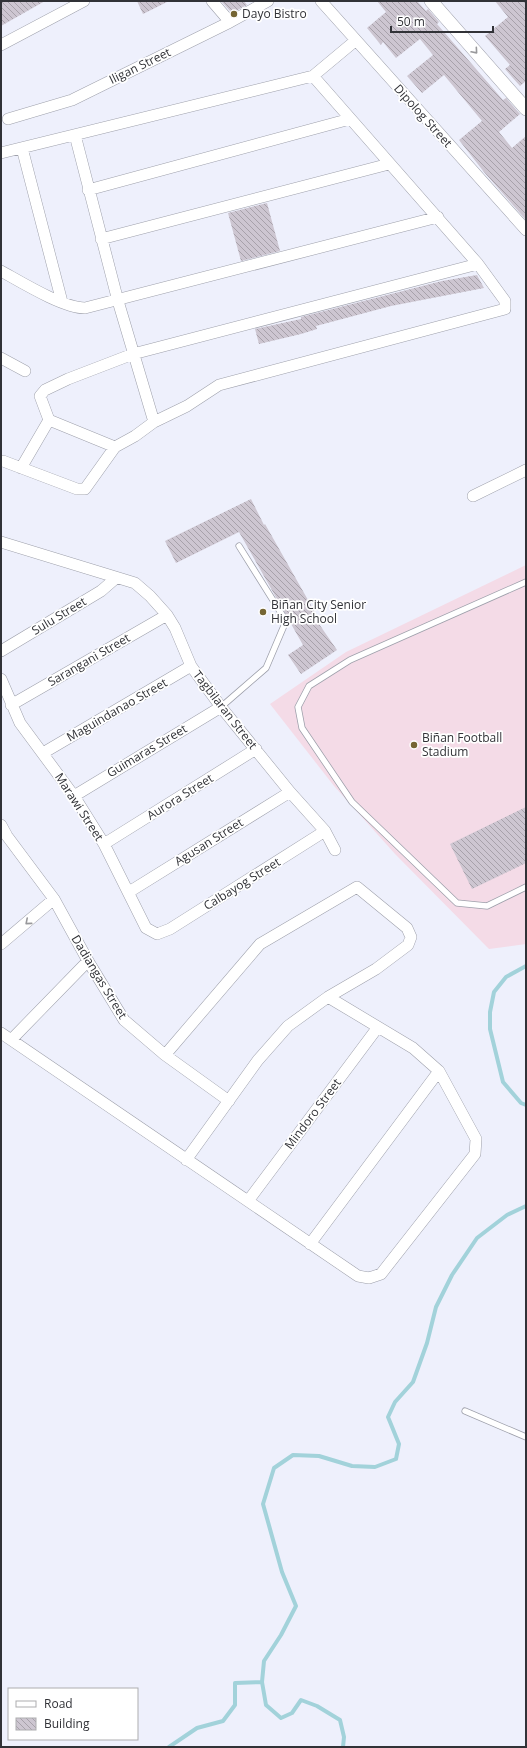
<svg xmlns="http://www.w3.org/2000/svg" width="527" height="1748" viewBox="0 0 527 1748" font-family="'Open Sans',sans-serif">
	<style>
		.pitch { fill: #f4dbe7 }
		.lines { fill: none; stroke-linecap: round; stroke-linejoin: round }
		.stream { stroke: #a2d2da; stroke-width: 4 }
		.building { fill: url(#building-back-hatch) }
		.service-casing { stroke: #9ea0ab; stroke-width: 7 }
		.minor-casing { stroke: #9ea0ab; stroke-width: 12 }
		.tertiary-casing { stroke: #9ea0ab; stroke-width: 14 }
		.service { stroke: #fff; stroke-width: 5.5 }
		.minor { stroke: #fff; stroke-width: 11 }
		.tertiary { stroke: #fff; stroke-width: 13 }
		.oneway { stroke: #98989b }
		.poi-dot { fill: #756533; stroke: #fff; stroke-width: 1.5 }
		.labels { text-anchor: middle; stroke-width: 3.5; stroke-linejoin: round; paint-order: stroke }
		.poi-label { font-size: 12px; fill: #313237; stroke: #fff; text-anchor: start }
		.street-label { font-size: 12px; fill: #313237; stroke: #fff }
	</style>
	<defs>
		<pattern id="building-back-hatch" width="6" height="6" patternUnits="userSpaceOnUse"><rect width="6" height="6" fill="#cdc6d1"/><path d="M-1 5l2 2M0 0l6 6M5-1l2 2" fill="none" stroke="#a7a1aa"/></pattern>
	</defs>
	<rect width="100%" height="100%" fill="#eef0fc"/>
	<!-- pitch -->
	<path class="pitch" d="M526,565V944L489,949L396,855L334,786L270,704L346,652Z"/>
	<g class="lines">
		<!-- stream -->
		<path class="stream" d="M526,966L506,977L494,992L490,1012V1029L503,1082L521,1103L526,1105
			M169,1747L197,1728L223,1721L235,1705V1683L262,1682
			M343,1747L344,1737L340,1720L317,1706L301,1700L292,1713L281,1718L266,1705L262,1682L264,1661L281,1635L296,1606L282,1572L263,1504L274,1468L293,1455L319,1456L352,1466L375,1467L396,1459L399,1444L388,1417L395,1402L413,1382L427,1343L436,1307L452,1275L477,1238L507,1215L526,1206"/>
	</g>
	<!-- building -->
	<path class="building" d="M1,1H45L1,26Z
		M137,1H169L143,14Z
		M221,1H244L247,5L232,13Z
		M377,1H417L426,11L428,9L439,22L437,24L503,100L506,98L520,114L499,132L512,148L526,136V220L484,172L459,140L482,121L444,75L422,93L407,76L433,55L420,39L396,58L383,42L381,45L367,28L386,12Z
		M495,1H526V81L520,86L505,69L510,65L485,36L508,17Z
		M267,203L280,251L241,261L228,213Z
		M477,275L484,288L391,306L316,326L317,329L301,334L259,344L255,329L301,319V317L442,281Z
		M251,499L264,525L265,524L321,623L319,624L337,650L301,674L288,655L303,645L239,532L176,563L165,541Z
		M526,807V863L472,889L450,844Z"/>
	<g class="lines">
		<!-- service casing -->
		<g class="service-casing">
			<path id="service" d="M526,582L350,660L309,686L298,707L302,728L352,802L457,903L487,906L526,887
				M221,707L266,668L286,621L239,546
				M465,1411L526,1437"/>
		</g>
		<!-- minor casing -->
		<g class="minor-casing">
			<path id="minor" d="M212,1L230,22
				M321,1L526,230
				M1,45L84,1
				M8,119L72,100L230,22L268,1
				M75,135L118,301L154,422
				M22,148L62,302
				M1,153L313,76L355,41
				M88,190L350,119
				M101,239L389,164
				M1,271C21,282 63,308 85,308L438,217
				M1,358L25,371
				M115,447L49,420L40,396L45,390L68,379L133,354L478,264
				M3,461L77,489H85L115,447L135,436L154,422L187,406L219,385L505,309V301L478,264L313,76
				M21,468L49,420
				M473,496L526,470
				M1,542L135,583L150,596L167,615L175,628L191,666L221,707L290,792L325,831L335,850
				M1,651L101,591L116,578
				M1,679L20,723L74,796L104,844L146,928L157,934L170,929L325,831
				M11,705L167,615
				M43,753L191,666
				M74,796L221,707
				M1,825L7,836L54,899L88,961L124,1020L165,1055L229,1101
				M104,844L256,749
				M129,892L290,792
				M1,944L54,899
				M1,1033L358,1276L369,1278L381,1274L475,1154L476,1139L439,1071L413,1048L328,997
				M12,1039L88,961
				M165,1055L260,944L357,887L407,928L411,937L408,945L376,969L328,997L288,1026L258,1060L186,1160
				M248,1201L378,1027
				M310,1244L439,1071"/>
		</g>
		<!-- tertiary casing -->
		<g class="tertiary-casing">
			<path id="tertiary" d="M431,1L526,109"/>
		</g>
		<!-- service -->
		<use href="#service" class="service"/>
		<!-- minor -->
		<use href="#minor" class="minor"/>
		<!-- tertiary -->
		<use href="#tertiary" class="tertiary"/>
	</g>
	<!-- one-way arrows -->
	<defs><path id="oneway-chevron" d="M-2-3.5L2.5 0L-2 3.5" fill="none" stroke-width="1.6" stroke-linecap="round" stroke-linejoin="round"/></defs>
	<g class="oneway">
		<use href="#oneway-chevron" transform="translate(475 51) rotate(49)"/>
		<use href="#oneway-chevron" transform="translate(28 922) rotate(139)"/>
	</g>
	<!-- markers -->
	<g class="poi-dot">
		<circle cx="234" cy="14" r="4"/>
		<circle cx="263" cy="612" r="4"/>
		<circle cx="414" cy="745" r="4"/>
	</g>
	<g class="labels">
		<!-- poi labels -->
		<g class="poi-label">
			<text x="242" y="18">Dayo Bistro</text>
			<text x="271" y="609">Biñan City Senior<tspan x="271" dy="14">High School</tspan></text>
			<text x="422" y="742">Biñan Football<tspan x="422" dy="14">Stadium</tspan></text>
		</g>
		<!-- street labels -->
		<g class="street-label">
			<text transform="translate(140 66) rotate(-26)" y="4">Iligan Street</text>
			<text transform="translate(423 116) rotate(48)" y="4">Dipolog Street</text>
			<text transform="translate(59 616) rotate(-31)" y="4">Sulu Street</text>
			<text transform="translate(89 660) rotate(-30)" y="4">Sarangani Street</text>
			<text transform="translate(117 710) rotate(-30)" y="4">Maguindanao Street</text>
			<text transform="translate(225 710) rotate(52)" y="4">Tagbilaran Street</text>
			<text transform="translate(147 751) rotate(-31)" y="4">Guimaras Street</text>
			<text transform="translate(180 797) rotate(-32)" y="4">Aurora Street</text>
			<text transform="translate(79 807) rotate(57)" y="4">Marawi Street</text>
			<text transform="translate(209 842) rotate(-32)" y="4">Agusan Street</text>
			<text transform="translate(242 884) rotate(-32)" y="4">Calbayog Street</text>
			<text transform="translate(99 977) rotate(59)" y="4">Dadiangas Street</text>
			<text transform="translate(313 1114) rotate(-53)" y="4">Mindoro Street</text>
		</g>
	</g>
	<!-- border -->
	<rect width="527" height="1748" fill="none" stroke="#313237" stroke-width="4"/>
	<!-- legend -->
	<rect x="8" y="1688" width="130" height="52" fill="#ffffff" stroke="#adadaf"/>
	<rect x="16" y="1701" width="20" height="6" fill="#ffffff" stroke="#adadaf"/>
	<text x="44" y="1708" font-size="12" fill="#313237">Road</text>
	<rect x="16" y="1718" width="20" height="12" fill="url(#building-back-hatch)" stroke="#adadaf"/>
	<text x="44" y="1728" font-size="12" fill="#313237">Building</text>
	<!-- scale -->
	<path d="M391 26v6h102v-6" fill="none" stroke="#313237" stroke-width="2"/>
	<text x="397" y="26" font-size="12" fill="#313237" stroke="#ffffff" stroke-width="3" paint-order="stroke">50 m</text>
</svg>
